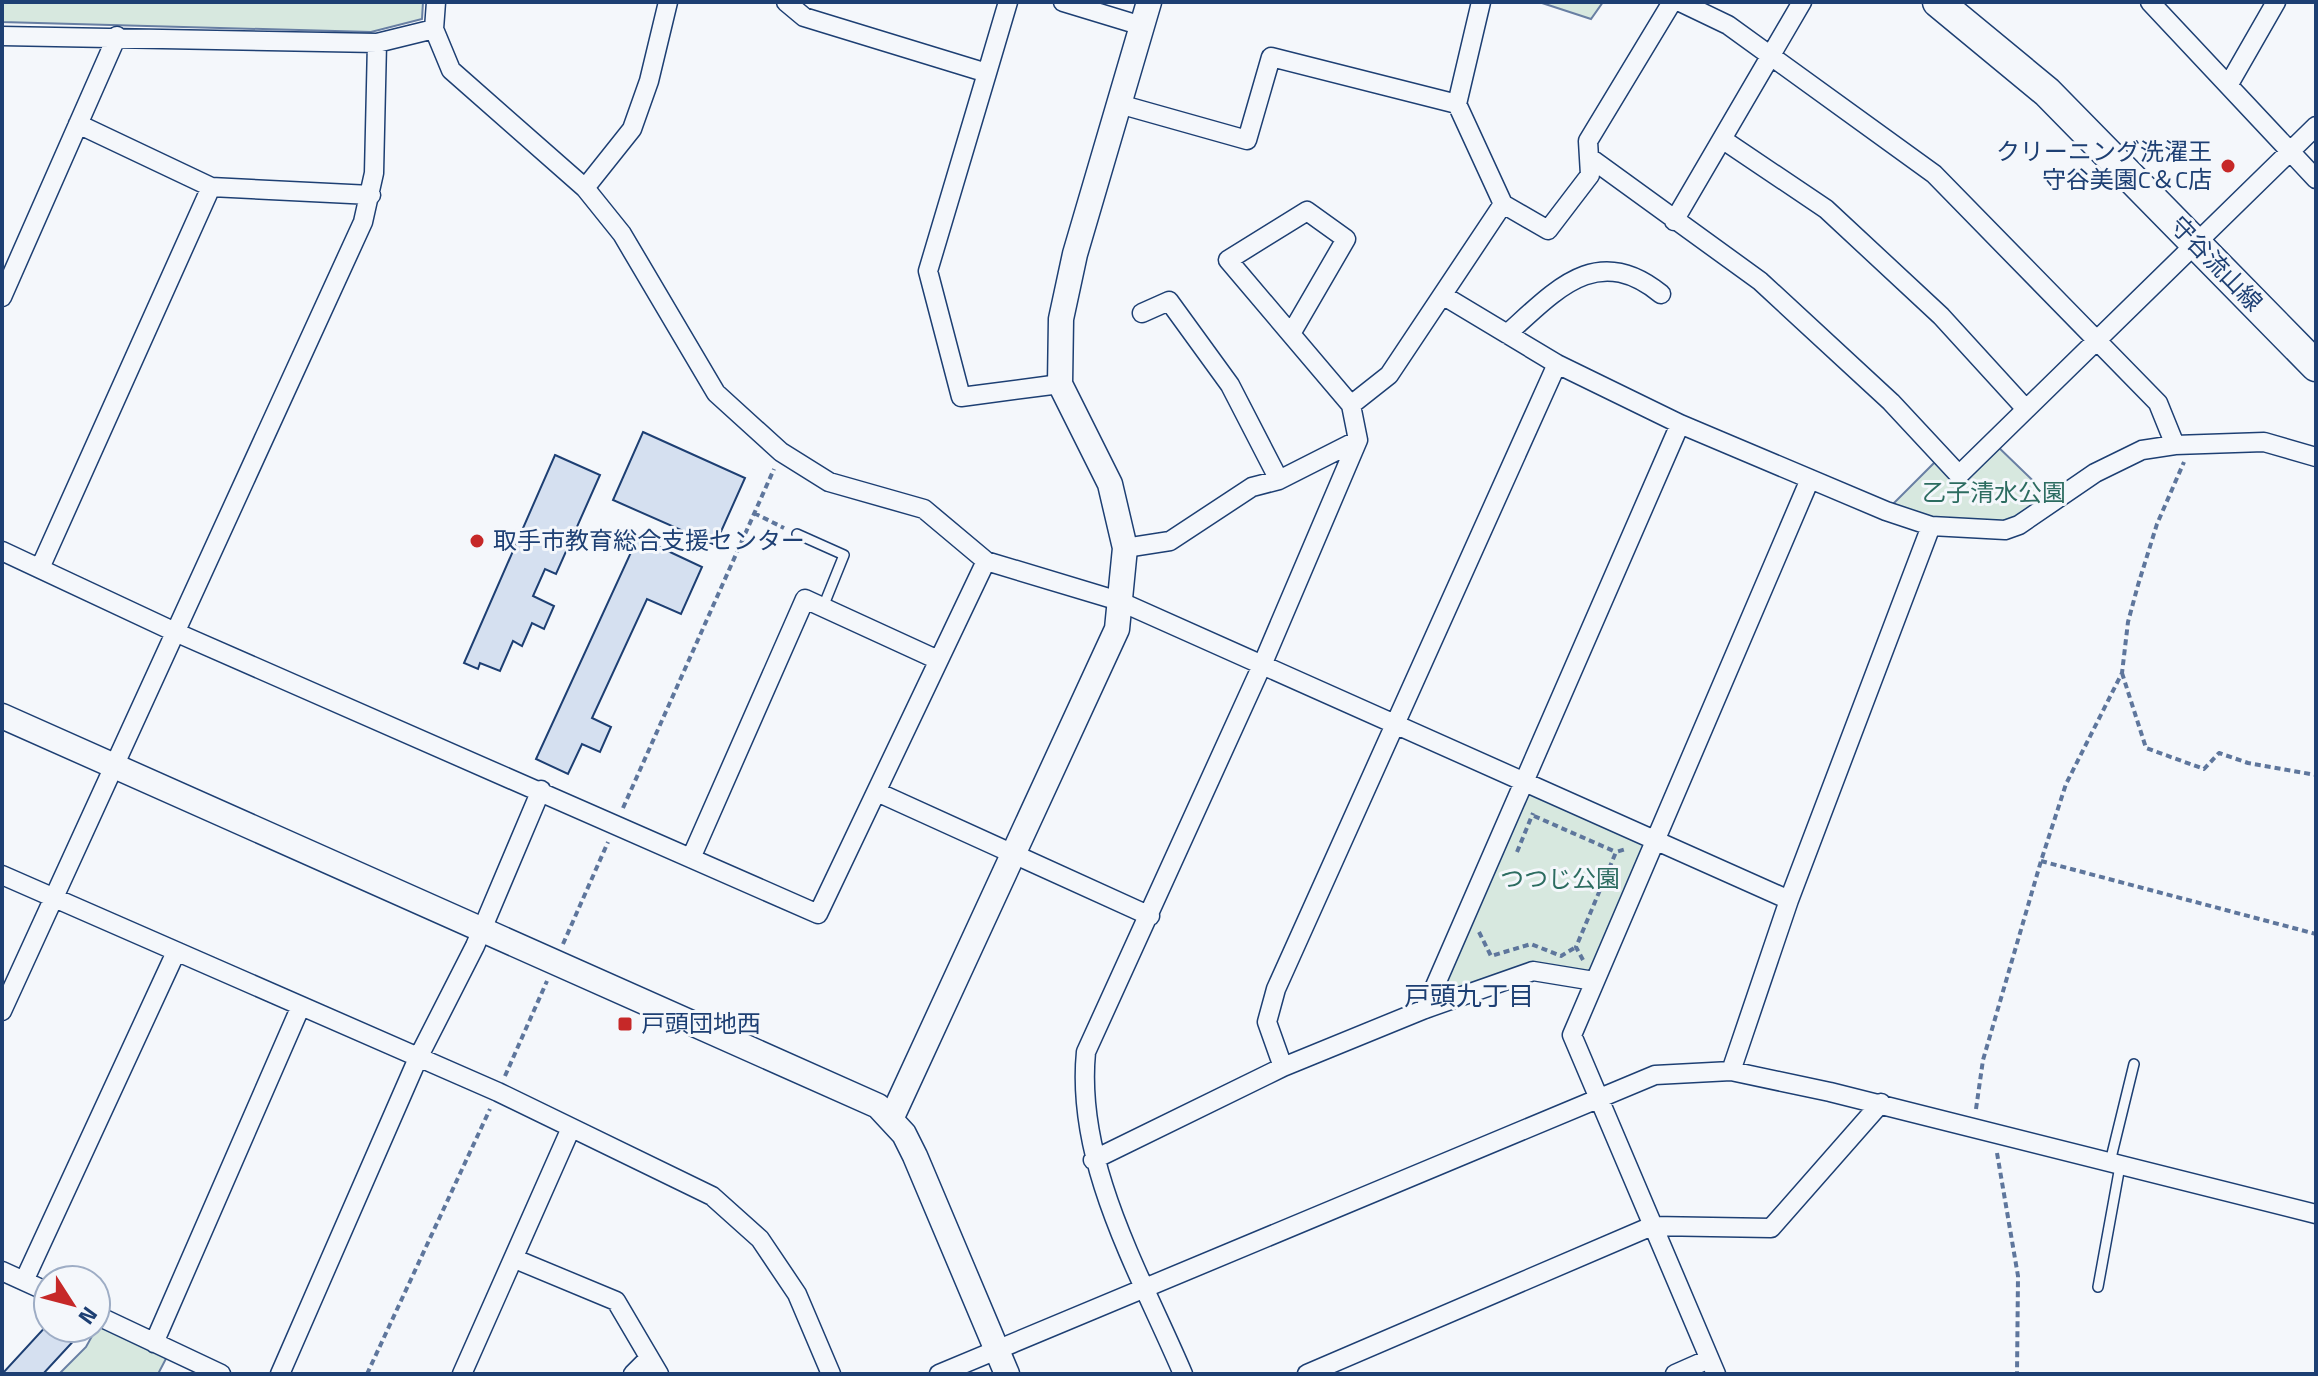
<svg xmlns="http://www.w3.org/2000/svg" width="2318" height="1376" viewBox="0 0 2318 1376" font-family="'Titillium Web','Noto Sans JP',sans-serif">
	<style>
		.green { fill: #d7e8df; stroke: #687fa3; stroke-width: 2 }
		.building { fill: #d5e0f0; stroke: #1d3f73; stroke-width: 2 }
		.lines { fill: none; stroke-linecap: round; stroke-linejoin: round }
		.service-casing { stroke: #1d3f73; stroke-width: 12 }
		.minor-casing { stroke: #1d3f73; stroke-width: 21 }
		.tertiary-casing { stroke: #1d3f73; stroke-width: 27 }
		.primary-casing { stroke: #1d3f73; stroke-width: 33 }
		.path { stroke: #5e769c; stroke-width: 4; stroke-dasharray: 6 4; stroke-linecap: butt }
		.service { stroke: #f4f7fb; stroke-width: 9 }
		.minor { stroke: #f4f7fb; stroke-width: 18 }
		.tertiary { stroke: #f4f7fb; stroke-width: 24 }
		.primary { stroke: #f4f7fb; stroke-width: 30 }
		.poi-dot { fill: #c62828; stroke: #f4f7fb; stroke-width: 3 }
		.labels { text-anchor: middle; stroke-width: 6; stroke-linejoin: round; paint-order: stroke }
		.poi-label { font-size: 24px; fill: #1d3f73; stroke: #f4f7fb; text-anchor: start }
		.street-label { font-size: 24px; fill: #1d3f73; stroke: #f4f7fb }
		.park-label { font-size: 24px; fill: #2c6c60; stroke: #f4f7fb }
		.neighbourhood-label { font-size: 26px; fill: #1d3f73; stroke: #f4f7fb }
	</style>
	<rect width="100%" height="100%" fill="#f4f7fb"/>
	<!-- green -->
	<path class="green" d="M2,2H423L422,19L371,32L2,22Z
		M1539,2H1603L1591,19Z
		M1993,442L2053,500L2005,530L1886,511L1940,457L1959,475Z
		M1524,782L1655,840L1594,981L1533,971L1425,1009Z
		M102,1318L170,1351L158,1374H59L86,1347Z"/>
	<!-- building -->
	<path class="building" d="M643,432L745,478L715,545L613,500Z
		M555,455L600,475L556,574L545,569L533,596L554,606L544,629L532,623L522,646L513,641L500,671L480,663L478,669L464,663Z
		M638,537L702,567L681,614L647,599L592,718L611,727L600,752L582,744L568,774L536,759Z
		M48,1324V1328H72L79,1335L43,1374H2Z"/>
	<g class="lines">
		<!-- service casing -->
		<g class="service-casing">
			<path id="service" d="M797,534L844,555L823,607
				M2110,1162L2134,1064
				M2098,1287L2120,1166"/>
		</g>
		<!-- minor casing -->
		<g class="minor-casing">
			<path id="minor" d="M436,2L434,29L451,70L585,188L622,234L716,393L781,452L829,482L924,509L986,561L1119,601L1789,900
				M786,2L804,17L987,73L928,271L961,397L1060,384
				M1063,2L1142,26
				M1680,2L1728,25L1934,174L2158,403L2175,445
				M2150,2L2316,179
				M2,36L377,43L434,29
				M987,73L1008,2
				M2229,84L2276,2
				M1119,104L1247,140L1271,57L1457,104L1503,204L1389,375L1351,405
				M1457,104L1481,2
				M78,124L211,187L371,195
				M1722,139L1826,209L1941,316L2025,408
				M1589,157L1760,281L1891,402L1959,475L2316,126
				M585,188L632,129L649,81L668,2
				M1503,204L1548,230L1590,175L1588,141L1672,2
				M1674,221L1802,2
				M1444,296L1557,364L1680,424L1886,511L1931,526L2005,530L2019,525L2095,473L2142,450L2175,445L2264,442L2316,457
				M2,297L117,36
				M1142,313L1169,301L1230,385L1279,480
				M1507,334C1556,290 1597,242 1661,294
				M1125,548L1170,541L1252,487L1279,480L1358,440
				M2,551L175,632L818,914L986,561
				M40,568L211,187
				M877,792L1150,916
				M691,858L805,599L938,660
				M2,875L498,1092L712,1196L760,1239L797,1294L831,1374
				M1425,1009L1680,424
				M2,1011L363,222L374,173L377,43
				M1283,1067L1267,1022L1276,989L1557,364
				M1731,1071L1789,900L1931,526
				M1093,1160L1283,1067L1425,1009L1533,971L1594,981
				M515,1259L616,1301L659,1374
				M2,1271L48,1292
				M24,1281L176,952
				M96,1315L221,1374
				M154,1343L300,1008
				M280,1374L418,1058L475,946L541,790
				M462,1374L571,1128
				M633,1374L649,1358
				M939,1374L1655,1075L1731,1071L1830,1092L2316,1214
				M1183,1374C1140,1273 1075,1164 1086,1052L1263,663L1358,440L1351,405L1228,260L1307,211L1346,239L1292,332
				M1307,1374L1652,1226L1771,1228L1881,1103
				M1675,1374L1709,1359
				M1716,1374L1572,1035L1810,479"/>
		</g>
		<!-- tertiary casing -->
		<g class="tertiary-casing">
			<path id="tertiary" d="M2,716L878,1106L904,1134L915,1156L1007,1374
				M892,1117L1117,629L1125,548L1110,484L1060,384L1061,319L1075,254L1149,2"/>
		</g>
		<!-- primary casing -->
		<g class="primary-casing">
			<path id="primary" d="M1938,2L2047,92L2316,366"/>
		</g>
		<!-- path -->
		<path class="path" d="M754,513L784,528
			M2122,673L2146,748L2204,769L2219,753L2248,763L2316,775
			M623,808L774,469
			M1534,816L1616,852
			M1517,852L1533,813
			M2041,861L2316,934
			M1479,932L1491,956L1531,944L1561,956L1576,947
			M563,944L608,842
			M1583,960L1576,947L1616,852L1626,849
			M505,1076L547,981
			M1976,1109L1983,1060L2041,861L2066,784L2122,673L2128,622L2138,585L2157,524L2184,462
			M1997,1153L2018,1276L2017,1374
			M367,1374L490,1109"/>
		<!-- service -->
		<use href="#service" class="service"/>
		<!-- minor -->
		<use href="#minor" class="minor"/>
		<!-- tertiary -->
		<use href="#tertiary" class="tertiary"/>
		<!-- primary -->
		<use href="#primary" class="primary"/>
	</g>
	<!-- markers -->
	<g class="poi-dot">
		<circle cx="2228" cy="166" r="8"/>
		<circle cx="477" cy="541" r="8"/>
		<rect x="617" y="1016" width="16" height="16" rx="4"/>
	</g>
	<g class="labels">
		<!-- poi labels -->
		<g class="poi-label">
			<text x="2212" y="160" text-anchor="end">クリーニング洗濯王<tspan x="2212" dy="28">守谷美園C＆C店</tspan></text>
			<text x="493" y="549">取手市教育総合支援センター</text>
			<text x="641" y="1032">戸頭団地西</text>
		</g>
		<!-- street labels -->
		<g class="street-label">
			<text transform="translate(2216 264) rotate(46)" y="8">守谷流山線</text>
		</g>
		<!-- park labels -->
		<g class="park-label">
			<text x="1994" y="501">乙子清水公園</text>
			<text x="1560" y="887">つつじ公園</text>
		</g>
		<!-- neighbourhood labels -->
		<g class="neighbourhood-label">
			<text x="1469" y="1005">戸頭九丁目</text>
		</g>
	</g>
	<!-- border -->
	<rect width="2318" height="1376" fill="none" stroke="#1d3f73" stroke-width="8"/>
	<!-- north arrow -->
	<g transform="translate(72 1304) rotate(126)"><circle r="38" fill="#f4f7fb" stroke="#9eadc5" stroke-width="2"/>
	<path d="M0-6L14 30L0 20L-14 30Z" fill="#c62828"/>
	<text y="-12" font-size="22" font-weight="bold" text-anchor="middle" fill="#1d3f73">N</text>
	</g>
</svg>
